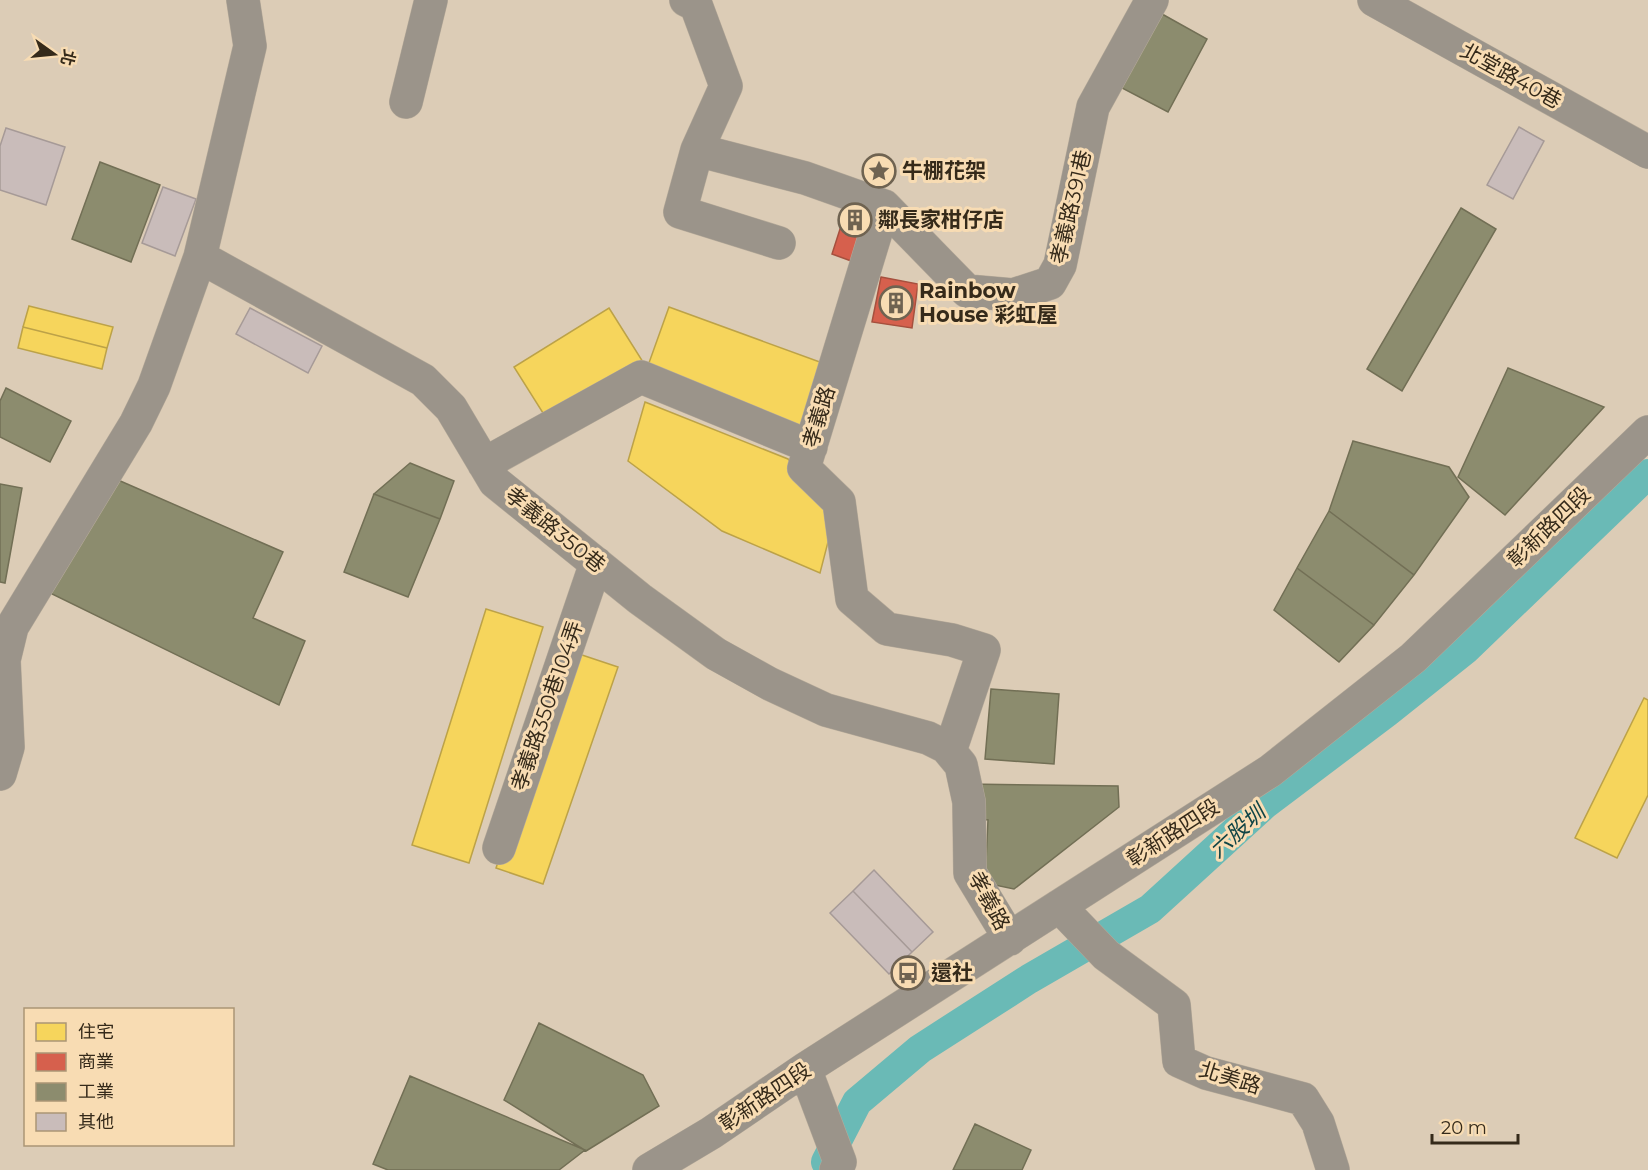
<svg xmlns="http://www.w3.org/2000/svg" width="1648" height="1170" viewBox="0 0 1648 1170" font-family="Montserrat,'Noto Sans TC',sans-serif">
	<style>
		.homes { fill: #f6d55c; stroke: #bca248; stroke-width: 1.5 }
		.shops { fill: #d6604d; stroke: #a6503e; stroke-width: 1.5 }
		.industry { fill: #8c8c6e; stroke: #726f55; stroke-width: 1.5 }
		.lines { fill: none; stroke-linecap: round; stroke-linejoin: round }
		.canal { stroke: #6abab6; stroke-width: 30 }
		.building { fill: #c9bcba; stroke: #a69a97; stroke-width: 1.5 }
		.minor-casing { stroke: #b7ab9a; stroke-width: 34 }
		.minor { stroke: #9b948a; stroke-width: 33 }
		.labels { text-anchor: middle; stroke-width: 6; stroke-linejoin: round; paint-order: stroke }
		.street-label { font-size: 21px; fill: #352a1a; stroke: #f8dcb3 }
		.poi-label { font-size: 21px; font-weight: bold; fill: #352a1a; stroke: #f8dcb3; text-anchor: start }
		.water-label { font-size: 22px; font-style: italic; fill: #104546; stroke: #f8dcb3 }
	</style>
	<rect width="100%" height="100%" fill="#dcccb6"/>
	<!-- homes -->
	<path class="homes" d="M29,306L113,327L107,348L23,327Z
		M669,307L828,365L804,432L645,374Z
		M609,308L643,362L548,421L514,367Z
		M23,327L107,348L102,369L18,348Z
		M645,402L788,459L835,515L820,573L722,531L628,461Z
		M486,609L543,627L469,863L412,845Z
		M570,651L618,667L543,884L496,868Z
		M1644,698L1648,700V795L1617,858L1575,838Z"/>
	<!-- shops -->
	<path class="shops" d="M850,198L872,207L854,262L832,254Z
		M881,277L918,284L912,328L872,322Z"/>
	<!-- industry -->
	<path class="industry" d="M1162,14L1207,39L1168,112L1122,88Z
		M100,162L160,185L131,262L72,239Z
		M1461,208L1496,229L1402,391L1367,369Z
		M1508,368L1604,407L1505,515L1458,477Z
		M6,388L71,421L50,462L0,437V401Z
		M1353,441L1449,467L1469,497L1414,575L1329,511Z
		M410,463L454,481L440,519L374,494Z
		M118,480L283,552L253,618L305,641L279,705L50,593Z
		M0,484L22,488L5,583L0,582Z
		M374,494L440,519L408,597L344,572Z
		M1329,511L1414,575L1374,625L1297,568Z
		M1297,568L1374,625L1339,662L1274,610Z
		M991,689L1059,694L1054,764L985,759Z
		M966,784L1118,786L1119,807L1014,889L985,883L988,820L965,817Z
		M539,1023L643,1075L659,1106L586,1151L504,1100Z
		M410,1076L585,1150L559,1170H388L373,1164Z
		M975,1124L1031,1150L1022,1170H953Z"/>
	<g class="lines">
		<!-- canal -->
		<path class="canal" d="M826,1162L857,1102L920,1049L1029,979L1150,909L1265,804L1387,712L1466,649L1648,474"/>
	</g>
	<!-- building -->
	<path class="building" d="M1519,127L1544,141L1513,199L1487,185Z
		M6,128L65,147L46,205L0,190V146Z
		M163,187L196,199L175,256L142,243Z
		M250,308L322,346L308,373L236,334Z
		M874,870L933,932L912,952L853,891Z
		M853,891L912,952L889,974L830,913Z"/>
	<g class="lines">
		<!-- minor casing -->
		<g class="minor-casing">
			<path id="minor" d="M686,0L696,5L726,86L697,150L805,178L884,206L804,468L839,502L852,599L887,629L952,640L984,650L950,751
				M1374,0L1648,152
				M406,102L431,0
				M697,150L680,212L779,243
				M884,206L967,291L1013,295L1050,283L1060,265L1093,107L1152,0
				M200,257L423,380L451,408L495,482L640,599L716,654L770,684L826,710L928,738L946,747L961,765L969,802L970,873L1010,939
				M484,464L641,377L811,447
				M0,774L8,747L4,660L12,627L136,423L154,386L200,257L250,46L243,0
				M499,848L596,563
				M1059,906L1106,955L1174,1005L1179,1061L1206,1073L1303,1099L1318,1123L1333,1170
				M805,1069L840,1162L836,1170
				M649,1170L711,1133L805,1069L1270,771L1413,658L1648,432"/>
		</g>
		<!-- minor -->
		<use href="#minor" class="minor"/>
	</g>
	<!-- icons -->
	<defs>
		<g id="sight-ring" transform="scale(1.725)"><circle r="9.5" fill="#f8dcb3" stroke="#6f6351" stroke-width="1.5"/><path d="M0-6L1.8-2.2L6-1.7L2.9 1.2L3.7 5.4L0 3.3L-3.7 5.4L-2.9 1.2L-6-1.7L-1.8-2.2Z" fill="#6f6351"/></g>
		<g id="building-ring" transform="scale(1.725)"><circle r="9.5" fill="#f8dcb3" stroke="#6f6351" stroke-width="1.5"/><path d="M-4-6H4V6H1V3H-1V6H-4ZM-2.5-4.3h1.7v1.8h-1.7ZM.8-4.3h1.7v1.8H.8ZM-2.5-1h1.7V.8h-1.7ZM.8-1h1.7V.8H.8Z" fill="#6f6351"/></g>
		<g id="bus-ring" transform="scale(1.725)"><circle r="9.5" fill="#f8dcb3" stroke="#6f6351" stroke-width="1.5"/><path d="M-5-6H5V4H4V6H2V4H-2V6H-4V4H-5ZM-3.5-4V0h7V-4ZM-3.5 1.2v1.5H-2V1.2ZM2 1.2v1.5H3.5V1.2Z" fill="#6f6351"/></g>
	</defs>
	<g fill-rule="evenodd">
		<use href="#sight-ring" x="879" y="171"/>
		<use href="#building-ring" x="855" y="220"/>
		<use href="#building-ring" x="896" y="303"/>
		<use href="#bus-ring" x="908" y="973"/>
	</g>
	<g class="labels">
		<!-- street labels -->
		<g class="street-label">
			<text transform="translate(1511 76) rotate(29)" y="7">北堂路40巷</text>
			<text transform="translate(1071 207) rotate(-77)" y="7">孝義路391巷</text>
			<text transform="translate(819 417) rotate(-73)" y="7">孝義路</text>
			<text transform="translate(1549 527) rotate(-44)" y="7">彰新路四段</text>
			<text transform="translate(555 530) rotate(39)" y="7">孝義路350巷</text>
			<text transform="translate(547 706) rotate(-71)" y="7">孝義路350巷104弄</text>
			<text transform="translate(1173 833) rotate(-33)" y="7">彰新路四段</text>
			<text transform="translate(989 901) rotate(62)" y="7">孝義路</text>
			<text transform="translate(1230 1078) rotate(17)" y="7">北美路</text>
			<text transform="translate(765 1097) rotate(-34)" y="7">彰新路四段</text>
		</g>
		<!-- poi labels -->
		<g class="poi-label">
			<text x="902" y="178">牛棚花架</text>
			<text x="878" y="227">鄰長家柑仔店</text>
			<text x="919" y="298">Rainbow<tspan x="919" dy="24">House 彩虹屋</tspan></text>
			<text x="931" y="980">還社</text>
		</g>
		<!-- water labels -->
		<g class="water-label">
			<text transform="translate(1237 831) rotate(-42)" y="8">六股圳</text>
		</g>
	</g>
	<!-- legend -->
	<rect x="24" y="1008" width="210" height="138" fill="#f8dcb3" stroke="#aa9576" stroke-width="1.5"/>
	<rect x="36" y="1023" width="30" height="18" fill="#f6d55c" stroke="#aa9576" stroke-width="1.5"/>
	<text x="78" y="1038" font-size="18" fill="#352a1a">住宅</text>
	<rect x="36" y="1053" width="30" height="18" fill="#d6604d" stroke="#aa9576" stroke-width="1.5"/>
	<text x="78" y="1068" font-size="18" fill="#352a1a">商業</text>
	<rect x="36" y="1083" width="30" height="18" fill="#8c8c6e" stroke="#aa9576" stroke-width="1.5"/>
	<text x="78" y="1098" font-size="18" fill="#352a1a">工業</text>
	<rect x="36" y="1113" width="30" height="18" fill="#c9bcba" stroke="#aa9576" stroke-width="1.5"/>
	<text x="78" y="1128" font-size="18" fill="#352a1a">其他</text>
	<!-- north arrow -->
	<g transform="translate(54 54) rotate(105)" stroke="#f8dcb3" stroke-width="4.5" paint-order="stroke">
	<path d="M0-4.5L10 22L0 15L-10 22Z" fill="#352a1a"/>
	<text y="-9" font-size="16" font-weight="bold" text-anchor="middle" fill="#352a1a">北</text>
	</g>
	<!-- scale -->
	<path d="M1432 1134v9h86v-9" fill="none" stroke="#352a1a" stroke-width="3"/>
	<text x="1441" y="1134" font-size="18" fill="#352a1a" stroke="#f8dcb3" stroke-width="4.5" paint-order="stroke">20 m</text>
</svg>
